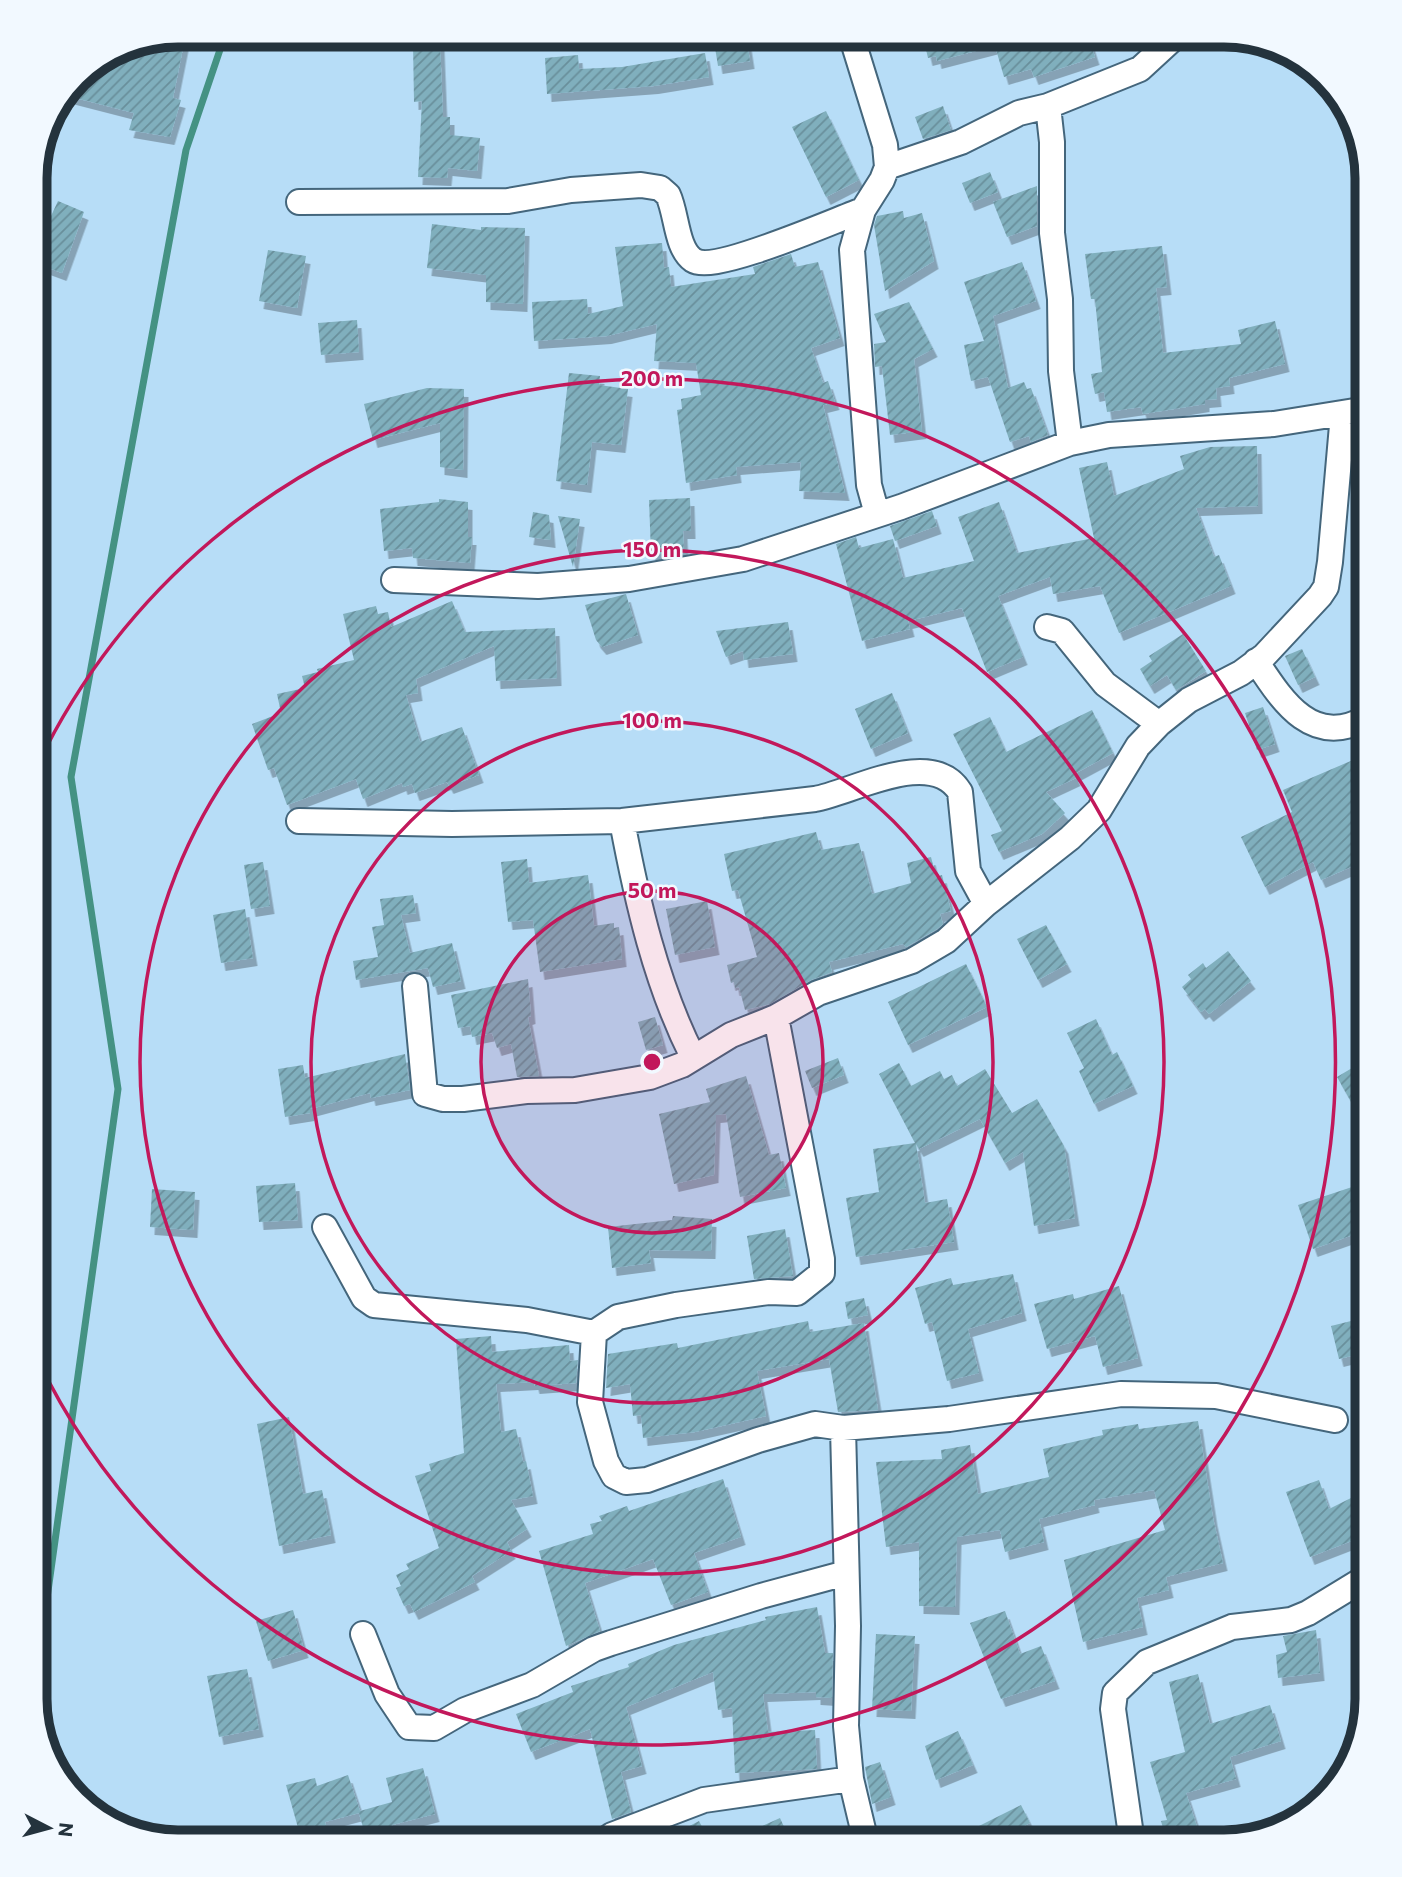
<svg xmlns="http://www.w3.org/2000/svg" width="1402" height="1877" viewBox="0 0 1402 1877" font-family="Commissioner,sans-serif">
	<style>
		.lines { fill: none; stroke-linecap: round; stroke-linejoin: round }
		.stream { stroke: #449283; stroke-width: 7 }
		.building { fill: url(#building-hatch); filter: url(#shadow) }
		.minor-casing { stroke: #44667c; stroke-width: 28 }
		.minor { stroke: #fff; stroke-width: 24 }
		.ring { fill: none; stroke: #c2185b; stroke-width: 3.5 }
		.rim { fill: none; stroke: #24333d; stroke-width: 9 }
		.centre { fill: #c2185b; stroke: #f2f9ff; stroke-width: 3.5 }
		.ring-label { font-size: 21px; text-anchor: middle; font-weight: bold; fill: #c2185b; stroke: #f2f9ff; stroke-width: 5; stroke-linejoin: round; paint-order: stroke }
	</style>
	<defs>
		<pattern id="building-hatch" width="6" height="6" patternUnits="userSpaceOnUse" patternTransform="scale(1.75)"><rect width="6" height="6" fill="#80afbd"/><path d="M-1 1l2-2M0 6l6-6M5 7l2-2" fill="none" stroke="#698f9b"/></pattern>
		<filter id="shadow"><feDropShadow dx="4.5" dy="8" stdDeviation="0" flood-color="#0004"/></filter>
	</defs>
	<rect width="100%" height="100%" fill="#b7ddf7"/>
	<g class="lines">
		<!-- stream -->
		<path class="stream" d="M35,1684L118,1089L71,777L186,150L225,35"/>
	</g>
	<!-- building -->
	<path class="building" d="M713,35H746L750,61L718,66Z
		M928,35H1088L1095,57L1034,77L1031,69L1004,77L995,46L937,61L936,56L928,58L924,41L929,40Z
		M161,38L184,43L173,98L181,100L170,137L129,130L134,113L64,95L83,71L124,46Z
		M440,42L443,117H450V135L480,138L477,171L448,168L447,178L418,177L422,101L414,102L413,43Z
		M705,53L709,77L654,86L547,94L545,58L578,55L579,69L622,67Z
		M943,106L951,130L923,139L915,117Z
		M826,111L859,180L826,197L792,127Z
		M990,172L998,192L970,203L962,183Z
		M1037,186V226L1007,237L993,202Z
		M58,201L84,212L62,273L35,263V241L40,227L45,229Z
		M903,211L904,218L922,213L934,261L885,291L874,225L877,216Z
		M432,224L481,230V227L525,228L523,304L486,302V275L427,268Z
		M662,243L664,268L669,267L671,287L755,274L753,267L791,254L795,267L818,262L840,338L811,348L823,383L828,381L835,402L823,405L845,493L799,491L801,462L736,467L737,475L686,483L677,410L682,409L681,399L701,395L696,363L654,361L657,324L607,336L534,341L532,302L587,299L588,314L623,306L615,247Z
		M1162,246L1167,287L1156,288L1163,353L1241,344L1238,330L1275,321L1285,364L1229,378L1230,386L1216,388L1217,399L1205,400V404L1143,414L1141,407L1107,412L1104,392L1095,394L1091,374L1102,372L1095,299H1091L1085,254Z
		M268,250L306,256L297,308L259,301Z
		M1022,262L1036,301L993,316L1008,388L1024,382L1027,389L1031,388L1048,435L1031,442L1029,436L1010,442L988,377L971,381L964,345L984,341L964,282Z
		M909,302L933,349L914,359L922,431L890,435L882,366L875,367L874,344L886,342L874,314Z
		M357,320L359,352L321,355L318,323Z
		M569,373L600,376L599,385L628,389L621,445L592,442L587,485L556,481Z
		M427,388L464,389L463,470L440,467V423L373,440L364,404Z
		M1257,446L1258,506L1196,508L1214,557L1219,555L1231,586L1119,633L1100,586L1053,594L1050,577L998,596L1023,657L987,672L962,608L908,621L910,629L862,641L836,544L856,537L859,548L893,539L903,578L974,561L958,517L999,502L1017,553L1094,538L1079,468L1107,462L1114,496L1184,469L1180,456L1210,447Z
		M690,498L691,531H683L684,553L651,554L649,500Z
		M439,499L468,502V537H472L470,563L413,558L412,548L384,551L380,509L439,502Z
		M932,511L937,526L895,541L890,526Z
		M533,512L549,515L551,540L529,537Z
		M558,516L580,519L573,567Z
		M626,594L638,635L602,647L596,640L585,605Z
		M452,601L465,632L555,628L557,678L496,681L494,646L416,679L418,693L406,695L420,742L462,727L479,775L449,786L447,782L415,793L412,784L403,787L402,783L363,799L356,779L287,805L274,768L268,770L252,724L281,713L277,694L305,688L302,676L318,672L317,669L354,660L343,614L376,606L378,614L388,612L391,627Z
		M788,622L793,654L744,660L743,651L726,657L716,631Z
		M1183,634L1206,671L1176,690L1167,675L1150,686L1140,669L1152,661L1149,656Z
		M1302,649L1315,677L1298,685L1285,656Z
		M892,693L908,733L871,749L855,709Z
		M1263,707L1275,744L1257,750L1245,713Z
		M1092,710L1113,753L1074,774L1076,778L1046,792L1065,813L1042,834L999,852L991,835L1002,831L953,734L990,717L1006,752Z
		M1367,754V860L1321,880L1313,862L1265,887L1241,837L1292,812L1283,790Z
		M816,832L821,850L859,843L872,894L911,883L907,863L931,857L936,877L942,875L951,911L940,914L943,924L937,929L906,947L903,944L829,962L832,972L811,980L770,1004L745,1010L739,987L735,988L734,982L731,983L727,965L757,957L738,890L732,891L724,854Z
		M527,859L529,883L588,875L594,926L614,923V928L619,927L622,959L540,972L533,920L508,922L501,862Z
		M263,862L270,906L251,909L244,865Z
		M413,895L416,913L401,915L410,953L452,943L461,981L433,987L428,968L356,980L353,961L378,957L372,927L384,925L380,899Z
		M707,901L715,947L675,955L666,909Z
		M245,909L253,958L221,963L213,915Z
		M1046,925L1067,964L1038,980L1017,939Z
		M1228,951L1251,981L1209,1014L1205,1009L1201,1012L1182,987L1191,979L1188,975L1203,963L1206,968Z
		M966,964L987,1007L908,1045L888,1002Z
		M528,979L531,1016L528,1017L539,1076L517,1077L511,1044L497,1048L492,1033L472,1037L470,1026L458,1028L451,995Z
		M655,1017L663,1045L646,1050L638,1022Z
		M1096,1019L1112,1055L1117,1052L1133,1086L1094,1104L1079,1071L1084,1068L1067,1033Z
		M405,1054L410,1090L371,1098L370,1093L310,1109V1113L285,1117L278,1069L303,1065L305,1078Z
		M838,1058L844,1075L812,1088L805,1071Z
		M1367,1059V1130L1337,1077Z
		M899,1063L911,1086L940,1071L944,1079L952,1075L957,1086L985,1069L1012,1113L1037,1099L1064,1146L1075,1218L1034,1226L1023,1152L1005,1163L980,1119L919,1149L916,1144L925,1203L947,1199L954,1242L856,1257L846,1198L879,1192L873,1149L915,1143L879,1074Z
		M746,1076L769,1155L779,1153L786,1188L740,1197L726,1114L716,1115L714,1175L674,1184L659,1114L710,1102L706,1089Z
		M1367,1182V1230L1313,1249L1298,1205Z
		M295,1183L298,1220L259,1222L256,1186Z
		M152,1189L195,1192L193,1230L150,1227Z
		M673,1216L712,1219L711,1251L649,1250L651,1263L612,1268L608,1227L672,1220Z
		M785,1229L793,1276L754,1279L747,1236Z
		M1013,1274L1022,1313L968,1329L979,1373L947,1381L932,1322L925,1324L915,1288L951,1278L953,1285Z
		M1119,1286L1138,1358L1103,1367L1095,1336L1047,1349L1034,1304L1073,1294L1074,1299Z
		M864,1298L868,1315L848,1319L845,1302Z
		M1367,1317V1352L1339,1359L1331,1326Z
		M808,1321L810,1332L864,1323L878,1410L838,1412L829,1359L757,1371L766,1416L695,1432L643,1438L641,1415L633,1416L630,1384L606,1388L608,1354L677,1343L678,1348Z
		M491,1336L492,1352L569,1345L570,1361L578,1360L576,1383L535,1386L534,1382L496,1384L501,1432L516,1429L523,1462L526,1461L533,1496L511,1500L527,1529L507,1542L511,1551L472,1576L475,1582L414,1612L410,1604L404,1606L396,1588L401,1586L396,1575L409,1569L406,1564L439,1548L415,1476L431,1471L429,1464L464,1453L456,1339Z
		M289,1417L303,1494L322,1490L331,1535L279,1546L257,1424Z
		M1198,1421L1213,1518L1223,1563L1166,1577L1169,1590L1137,1598L1143,1627L1083,1642L1064,1560L1165,1530L1154,1490L1094,1500L1095,1505L1039,1519L1044,1542L1005,1552L1000,1530L957,1537L955,1607L919,1606V1542L886,1547L876,1462L942,1459L941,1450L970,1445L978,1494L1049,1477L1043,1449L1103,1435L1102,1430L1138,1424L1139,1429Z
		M723,1479L741,1537L694,1553L708,1592L671,1605L653,1559L585,1583L600,1631L566,1646L539,1551L593,1534L590,1524L602,1521L599,1516L627,1506L629,1511Z
		M1319,1480L1329,1509L1367,1490V1535L1310,1557L1286,1492Z
		M817,1607L825,1653H833L832,1698L816,1697V1692L763,1694L768,1732L815,1730L817,1769L735,1773L732,1708L718,1710L713,1672L626,1707L642,1766L621,1772L631,1812L612,1819L590,1729L531,1752L516,1714L573,1692L571,1686L629,1667L628,1664L674,1645L766,1620L765,1617Z
		M293,1610L304,1650L268,1661L256,1621Z
		M1005,1611L1020,1654L1041,1646L1055,1681L1001,1699L970,1623Z
		M1316,1630L1320,1673L1278,1678L1276,1655L1287,1652L1283,1636Z
		M876,1634L915,1636L911,1711L872,1709Z
		M247,1669L259,1729L219,1737L207,1676Z
		M1198,1674L1210,1724L1270,1705L1281,1741L1230,1757L1236,1779L1186,1793L1202,1842H1167L1161,1821L1167,1820L1150,1762L1185,1752L1169,1682Z
		M958,1731L973,1765L936,1780L925,1746Z
		M880,1762L891,1797L872,1804L865,1767Z
		M423,1768L435,1814L392,1825L396,1842H367L359,1813L325,1822L330,1842H302L286,1785L315,1778L317,1786L348,1775L360,1811L392,1802L386,1778Z
		M1021,1805L1030,1823L993,1842H947Z
		M780,1818L791,1842H727Z
		M699,1821L710,1842H659Z"/>
	<g class="lines">
		<!-- minor casing -->
		<g class="minor-casing">
			<path id="minor" d="M851,35L885,145L887,167L882,180L863,210L852,250L869,485L877,514
				M1048,106L1140,69L1177,35
				M887,167L961,142L1019,113L1048,106L1052,142V233L1060,299L1061,371L1070,443
				M299,202L508,201L571,190L641,185L660,188L668,195C677,214 676,248 693,260C714,274 835,220 863,210
				M394,580L538,586L629,579L743,559L901,507L1070,443L1109,435L1274,424L1367,409
				M1047,627L1062,631L1105,684L1159,724
				M1256,661C1283,702 1312,748 1367,718
				M299,821L452,824L622,821L815,799C851,793 932,746 960,792L968,871L986,904
				M622,821C637,901 656,984 693,1057
				M415,986L425,1094L443,1099H463L526,1091L575,1090L650,1077L682,1065L731,1035L776,1017L818,993L912,961L946,941L986,904L1070,838L1099,810L1138,746L1159,724L1189,700L1241,673L1264,656L1320,596L1326,587L1330,562L1343,414
				M325,1227L364,1298L374,1305L527,1320L594,1333L618,1317L676,1305L769,1292L797,1293L822,1273V1259L776,1017
				M594,1333L590,1402L606,1461L614,1476L626,1482L647,1480L758,1440L815,1424L843,1428L949,1419L1121,1394L1216,1396L1335,1420
				M843,1428L848,1626L846,1726L851,1779L866,1842
				M363,1634L387,1694L409,1727L434,1728L465,1710L532,1685L594,1649L611,1643L761,1596L846,1573
				M602,1842L612,1835L704,1800L851,1779
				M1132,1842L1113,1709L1115,1693L1147,1662L1232,1627L1291,1620L1308,1613L1367,1577"/>
		</g>
		<!-- minor -->
		<use href="#minor" class="minor"/>
	</g>
	<!-- distance rings -->
	<circle cx="652" cy="1062" r="171" fill="#c2185b" fill-opacity=".12"/>
	<g class="ring">
		<circle cx="652" cy="1062" r="171"/>
		<circle cx="652" cy="1062" r="341"/>
		<circle cx="652" cy="1062" r="512"/>
		<path d="M36 768A683 683 0 1 1 36 1356"/>
	</g>
	<!-- crop -->
	<path d="M0 0H1402V1877H0ZM178 47H1224A131 131 0 0 1 1355 178V1699A131 131 0 0 1 1224 1830H178A131 131 0 0 1 47 1699V178A131 131 0 0 1 178 47Z" fill="#f2f9ff" fill-rule="evenodd"/>
	<path class="rim" d="M178 47H1224A131 131 0 0 1 1355 178V1699A131 131 0 0 1 1224 1830H178A131 131 0 0 1 47 1699V178A131 131 0 0 1 178 47Z"/>
	<circle cx="652" cy="1062" r="10" class="centre"/>
	<g class="ring-label">
		<text x="652" y="386">200 m</text>
		<text x="652" y="557">150 m</text>
		<text x="652" y="728">100 m</text>
		<text x="652" y="898">50 m</text>
	</g>
	<!-- north arrow -->
	<g transform="translate(49 1828) rotate(96)" stroke="#f2f9ff" stroke-width="5" paint-order="stroke">
	<path d="M0-5L12 26L0 18L-12 26Z" fill="#24333d"/>
	<text y="-10" font-size="19" font-weight="bold" text-anchor="middle" fill="#24333d">N</text>
	</g>
</svg>
